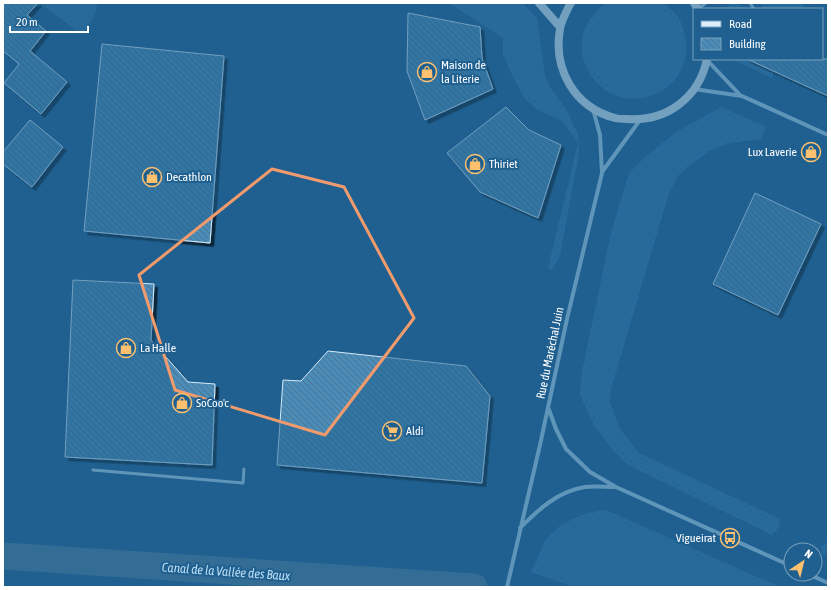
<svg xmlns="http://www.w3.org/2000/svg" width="831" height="590" viewBox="0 0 831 590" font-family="'Asap Condensed',sans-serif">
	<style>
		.grass { fill: url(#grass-dots) }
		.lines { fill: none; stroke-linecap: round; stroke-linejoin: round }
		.canal { stroke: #4d7b9c; stroke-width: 27 }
		.building { fill: url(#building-back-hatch); stroke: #d4eafa; filter: url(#shadow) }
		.service { stroke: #afd4ed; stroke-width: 3 }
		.minor { stroke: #afd4ed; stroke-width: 4 }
		.secondary { stroke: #dbedfa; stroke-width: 8 }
		.marked { fill: none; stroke: #f19b6d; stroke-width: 3; stroke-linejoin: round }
		.labels { text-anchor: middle; stroke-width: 4; stroke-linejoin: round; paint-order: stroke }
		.poi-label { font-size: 12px; fill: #fff; stroke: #1f6090; text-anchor: start }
		.street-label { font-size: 12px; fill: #fff; stroke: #1f6090 }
		.water-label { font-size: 13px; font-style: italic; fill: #bbddf4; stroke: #1f6090 }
	</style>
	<defs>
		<pattern id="grass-dots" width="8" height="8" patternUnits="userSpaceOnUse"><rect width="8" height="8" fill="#2f79ac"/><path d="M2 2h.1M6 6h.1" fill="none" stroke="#3e627c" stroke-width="1.8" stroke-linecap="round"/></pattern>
		<pattern id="building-back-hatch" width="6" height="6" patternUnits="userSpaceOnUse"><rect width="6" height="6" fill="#4b8cb9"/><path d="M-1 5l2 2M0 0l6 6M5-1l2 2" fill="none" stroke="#4b728d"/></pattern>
		<filter id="shadow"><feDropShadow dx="3.5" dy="3.5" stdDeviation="0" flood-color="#0009"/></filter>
	</defs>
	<rect width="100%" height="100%" fill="#1f6090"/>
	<!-- grass -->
	<path class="grass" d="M40,3H97L96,13L82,35Z
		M449,3H522L537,18L545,77L552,90L566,109L578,134L579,153L560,256L552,270L548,268L578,143L562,121L538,110L525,99L513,77L503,54V38Z
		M606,3H663C667,6 671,9 675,13C681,20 684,29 685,38C695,87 634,119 598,84C589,75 584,65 582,52C580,31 589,16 606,3Z
		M731,3L743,6L744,9H726Z
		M762,3H804L802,9H762Z
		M732,59H771L775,68L772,78Z
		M721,107L766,127L761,139L730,143L709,151L694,162L678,176L669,193L611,389L610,403L620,429L639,453L780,519L779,527L772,535L628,465L611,448L595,427L580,395L581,376L611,233L629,173L646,156L678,131Z
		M606,510L780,587H574L531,572L545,540L560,526L574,518L587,513Z
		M828,541V557L821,554V547Z"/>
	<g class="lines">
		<!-- canal -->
		<path class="canal" d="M3,556L474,587"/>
	</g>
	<!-- building -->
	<path class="building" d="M3,3H38L27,15L46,31L30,51L67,82L41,114L4,83L19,64L3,51Z
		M408,13L480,27L482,58L493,89L425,120L407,71Z
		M102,44L224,56L210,243L84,231Z
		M747,59H828V96Z
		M506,107L529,130L561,145L538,218L480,192L447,153Z
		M30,120L63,147L32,187L3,164V152Z
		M755,193L821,224L778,315L713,284Z
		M73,280L154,284L151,340L188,382L215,384L212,465L65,457Z
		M328,351L466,366L490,396L482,483L277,465L283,380L301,381Z"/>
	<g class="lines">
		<!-- service -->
		<path class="service" d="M750,3L754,9
			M699,8L706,3
			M93,470L243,483L244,469"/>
		<!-- minor -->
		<path class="minor" d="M707,60L741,96
			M694,89L742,96L828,135
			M602,172L640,120
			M548,407L556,429L566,449L590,472L616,487L791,566
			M520,528C538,510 558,491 585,487C595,486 606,487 616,487
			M808,574L828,583
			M507,587L540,445L567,319L602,173L600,135L593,109"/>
		<!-- secondary -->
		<path class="secondary" d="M539,3L560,27
			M571,3L569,6C566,13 561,21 560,29C553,69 574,107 615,118C619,119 623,119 627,119C666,122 699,98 707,59
			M694,3L698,9"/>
	</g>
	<!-- marked area -->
	<path d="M0 0H831V590H0ZM272,169L344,187L414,318L325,435L175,390L139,275Z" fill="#1f6090" fill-opacity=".55" fill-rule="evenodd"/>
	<path class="marked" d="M272,169L344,187L414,318L325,435L175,390L139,275Z"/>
	<!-- icons -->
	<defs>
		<g id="shop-ring" transform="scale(1)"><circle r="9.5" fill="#1f6090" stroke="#fcc06e" stroke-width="1.5"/><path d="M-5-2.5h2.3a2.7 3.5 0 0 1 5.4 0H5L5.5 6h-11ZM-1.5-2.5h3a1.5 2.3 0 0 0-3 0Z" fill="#fcc06e"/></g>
		<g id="supermarket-ring" transform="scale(1)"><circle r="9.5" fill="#1f6090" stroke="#fcc06e" stroke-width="1.5"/><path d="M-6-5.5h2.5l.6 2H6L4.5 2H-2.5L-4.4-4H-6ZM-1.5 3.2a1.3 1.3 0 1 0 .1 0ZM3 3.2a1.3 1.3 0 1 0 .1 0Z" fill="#fcc06e"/></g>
		<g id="bus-ring" transform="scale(1)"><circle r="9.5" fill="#1f6090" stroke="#fcc06e" stroke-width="1.5"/><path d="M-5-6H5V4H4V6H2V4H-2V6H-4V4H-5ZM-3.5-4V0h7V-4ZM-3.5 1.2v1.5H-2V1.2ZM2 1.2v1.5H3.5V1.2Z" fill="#fcc06e"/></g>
	</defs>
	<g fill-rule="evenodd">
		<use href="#shop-ring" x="427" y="72"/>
		<use href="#shop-ring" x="811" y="152"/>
		<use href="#shop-ring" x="475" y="164"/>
		<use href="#shop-ring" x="152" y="177"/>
		<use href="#shop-ring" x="126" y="348"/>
		<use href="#shop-ring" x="182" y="403"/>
		<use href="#supermarket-ring" x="392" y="431"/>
		<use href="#bus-ring" x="730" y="538"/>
	</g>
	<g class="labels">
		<!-- poi labels -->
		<g class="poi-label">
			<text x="441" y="69">Maison de<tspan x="441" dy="14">la Literie</tspan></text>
			<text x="797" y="156" text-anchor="end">Lux Laverie</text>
			<text x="489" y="168">Thiriet</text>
			<text x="166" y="181">Decathlon</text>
			<text x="140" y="352">La Halle</text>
			<text x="196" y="407">SoCoo'c</text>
			<text x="406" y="435">Aldi</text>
			<text x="716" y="542" text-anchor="end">Vigueirat</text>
		</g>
		<!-- street labels -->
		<g class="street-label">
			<text transform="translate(550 353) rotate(-78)" y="4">Rue du Maréchal Juin</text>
		</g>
		<!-- water labels -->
		<g class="water-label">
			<text transform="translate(226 571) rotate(4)" y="5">Canal de la Vallée des Baux</text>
		</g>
	</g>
	<!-- border -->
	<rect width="831" height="590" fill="none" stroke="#ffffff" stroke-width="8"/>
	<!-- legend -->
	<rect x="693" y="8" width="130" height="52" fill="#1f6090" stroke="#79a0bc"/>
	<rect x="701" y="21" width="20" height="6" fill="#dbedfa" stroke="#79a0bc"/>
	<text x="729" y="28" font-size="12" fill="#ffffff">Road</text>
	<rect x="701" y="38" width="20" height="12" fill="url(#building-back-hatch)" stroke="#79a0bc"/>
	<text x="729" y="48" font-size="12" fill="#ffffff">Building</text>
	<!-- north arrow -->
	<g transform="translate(803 562) rotate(35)"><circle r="19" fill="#1f6090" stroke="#79a0bc"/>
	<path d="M0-3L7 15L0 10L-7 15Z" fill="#fcc06e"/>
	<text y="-6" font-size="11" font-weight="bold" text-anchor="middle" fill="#ffffff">N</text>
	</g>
	<!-- scale -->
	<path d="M10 26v6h78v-6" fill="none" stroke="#ffffff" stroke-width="2"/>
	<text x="16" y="26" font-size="12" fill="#ffffff" stroke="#1f6090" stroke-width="3" paint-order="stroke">20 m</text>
</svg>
